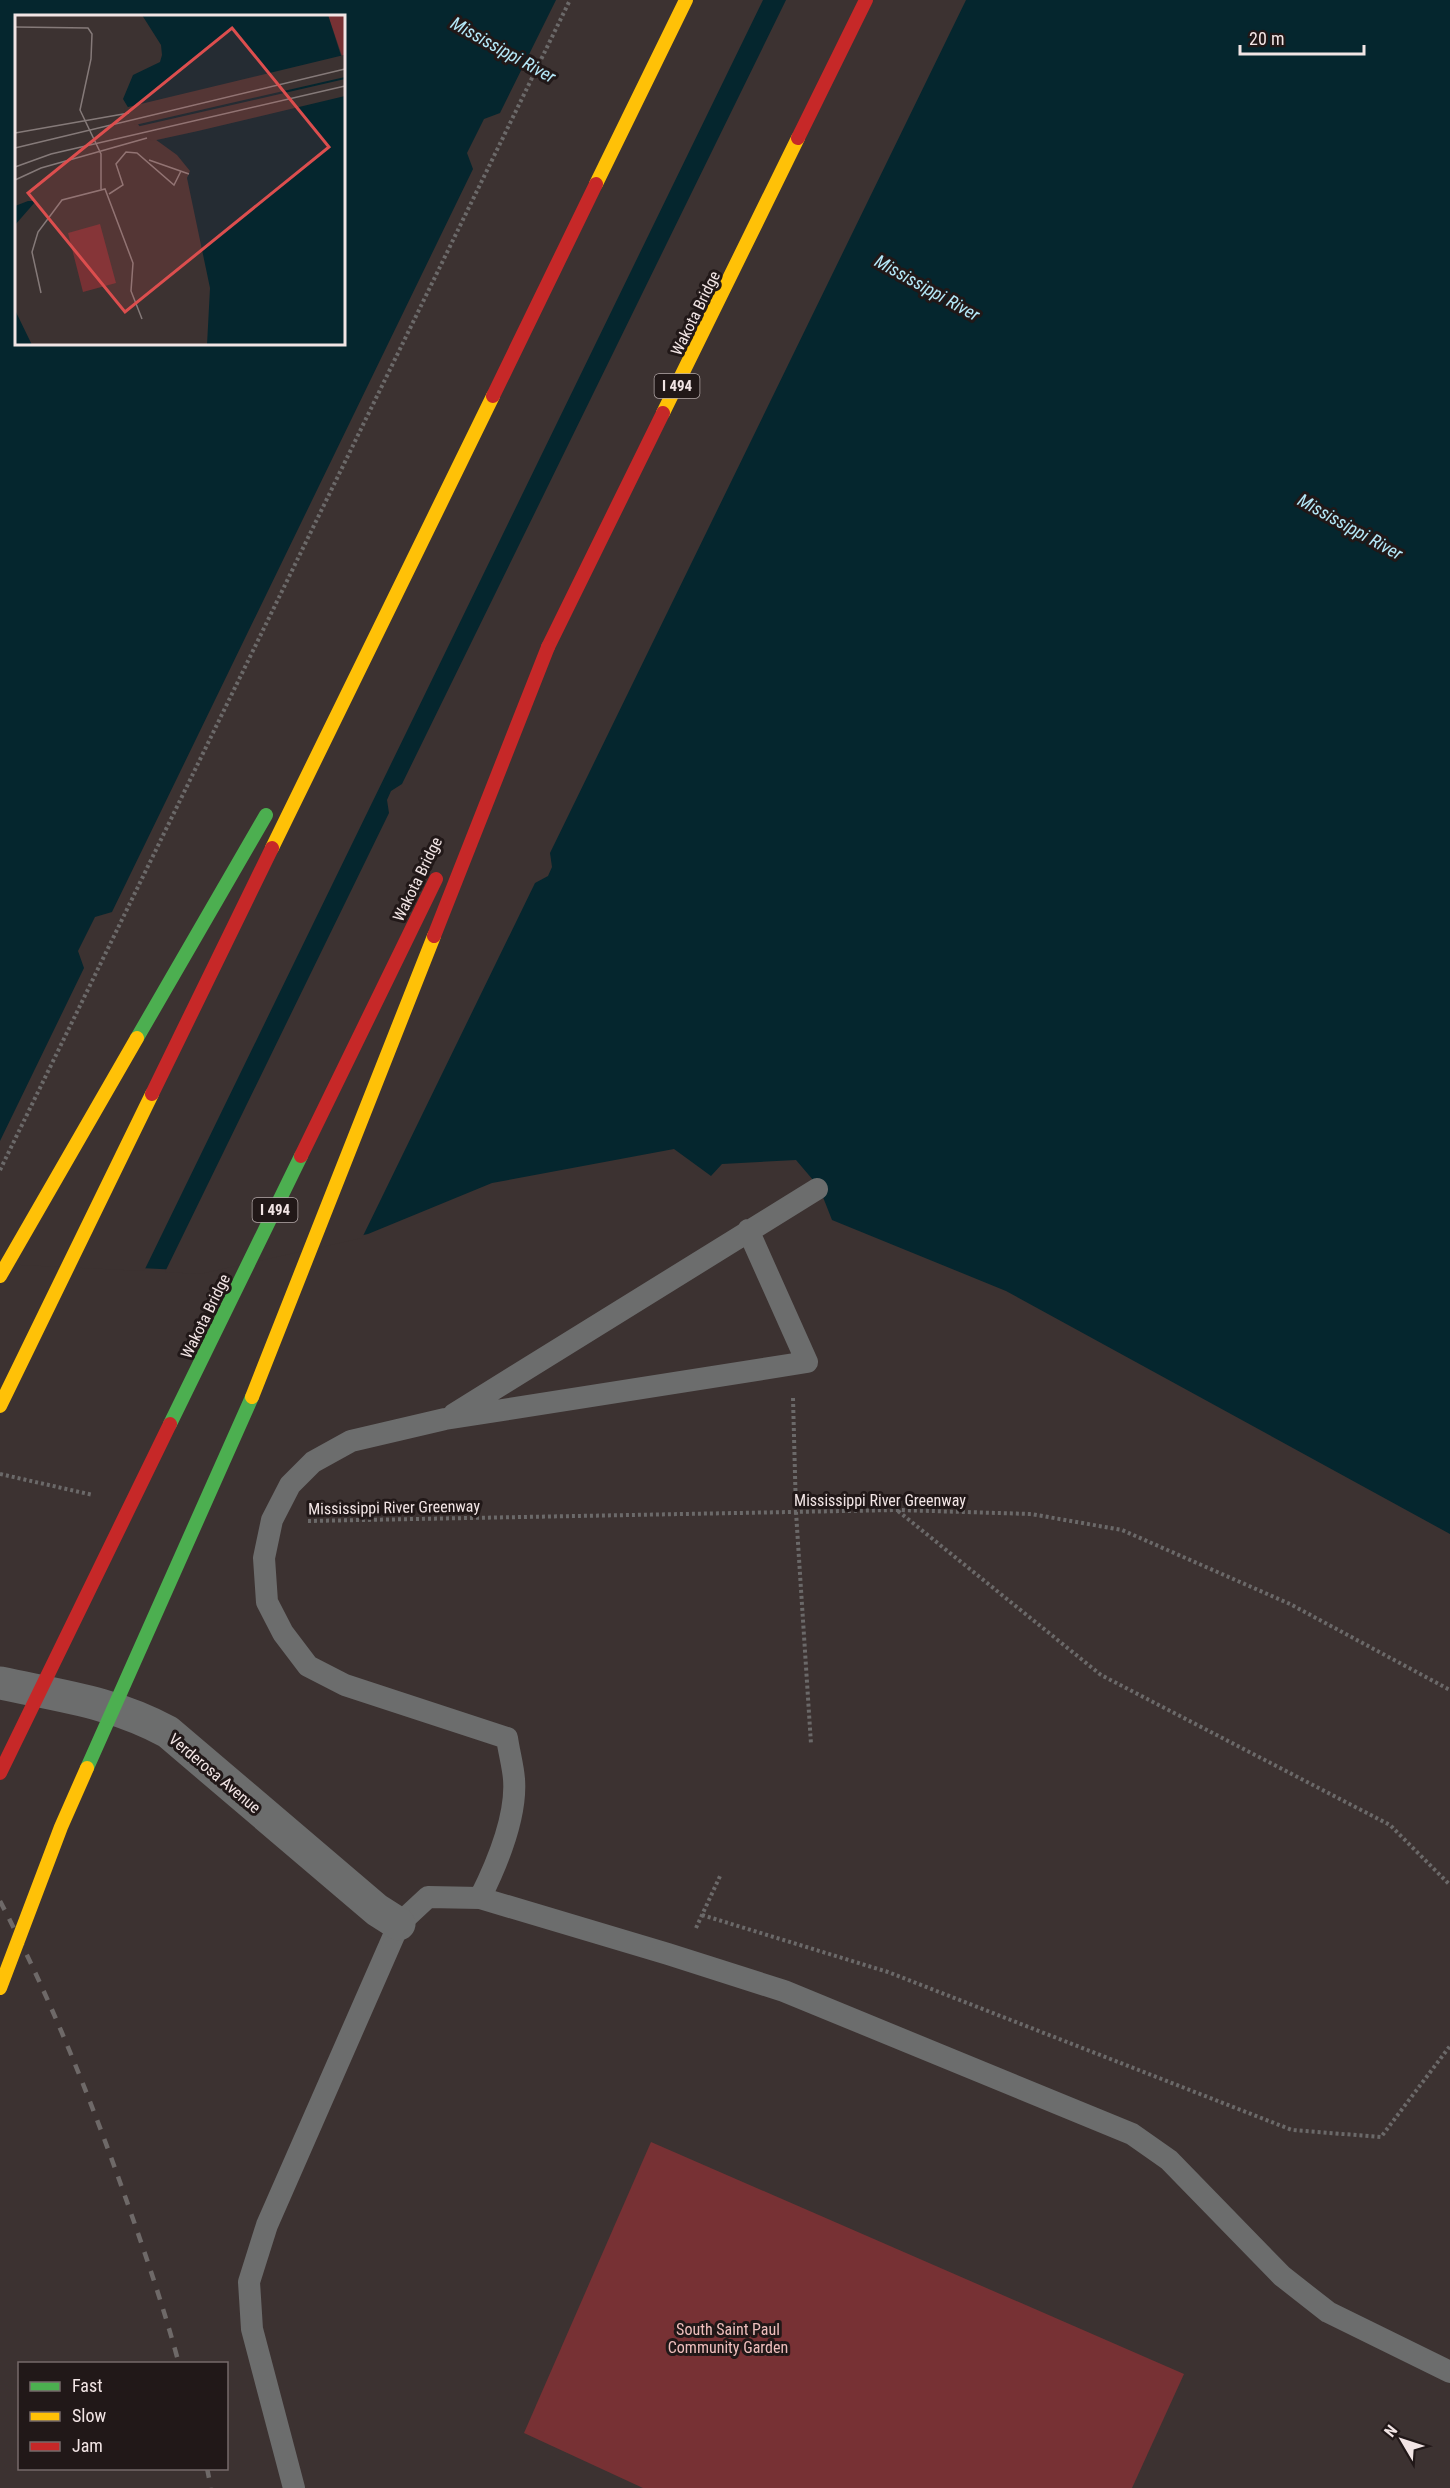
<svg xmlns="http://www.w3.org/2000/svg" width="1450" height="2488" viewBox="0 0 1450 2488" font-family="'Roboto Condensed',sans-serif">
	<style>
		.green { fill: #773134 }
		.water { fill: #05262e; fill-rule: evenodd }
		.pier { fill: #3c3231 }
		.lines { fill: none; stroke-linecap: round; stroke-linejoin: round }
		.path { stroke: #6b6969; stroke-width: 4; stroke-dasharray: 3 3; stroke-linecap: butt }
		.lane { stroke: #6c6d6d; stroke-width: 22 }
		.street { stroke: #6c6d6d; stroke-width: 33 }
		.fast { stroke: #4caf50; stroke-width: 14 }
		.slow { stroke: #ffc107; stroke-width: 14 }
		.jam { stroke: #c62828; stroke-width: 14 }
		.rail { stroke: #6e6968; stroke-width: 4.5; stroke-dasharray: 10 10; stroke-linecap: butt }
		.fast-bridge { stroke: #4caf50; stroke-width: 14 }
		.slow-bridge { stroke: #ffc107; stroke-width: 14 }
		.jam-bridge { stroke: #c62828; stroke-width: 14 }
		.labels { text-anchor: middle; stroke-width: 6; stroke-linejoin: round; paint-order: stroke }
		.shield { fill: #211818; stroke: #b3a8a8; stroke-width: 1.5 }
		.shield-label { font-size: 15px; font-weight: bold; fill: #f2e5e5 }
		.street-label { font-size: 16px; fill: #f2e5e5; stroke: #211818 }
		.park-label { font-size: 16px; fill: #efbfbd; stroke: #211818 }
		.water-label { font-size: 18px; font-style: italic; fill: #b5e8f8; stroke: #211818 }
		.inset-road { fill: none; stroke: #857a79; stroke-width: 1.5 }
		.view { fill: #dc4e4e; fill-opacity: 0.15; stroke: #dc4e4e; stroke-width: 3 }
		.inset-edge { fill: none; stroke: #f2e5e5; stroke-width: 3 }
	</style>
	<rect width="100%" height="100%" fill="#3c3231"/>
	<!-- green -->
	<path class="green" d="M651,2142L1184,2374L1132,2488H643L524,2433Z"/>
	<!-- water -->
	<path class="water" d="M0,0H1450V1534L1006,1291L832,1220L819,1187L796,1160L722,1164L711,1176L674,1149L492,1183L368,1234L200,1271L0,1261ZM16,16H344V344H16Z"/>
	<!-- pier -->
	<path class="pier" d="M556,0H763L144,1271L0,1264V1141L84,968L78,951L95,917L112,912L473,169L467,153L484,119L500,113Z
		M786,0H966L550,853L552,867L548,876L535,883L362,1238L200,1274L165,1272L389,813L387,800L391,791L402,784Z"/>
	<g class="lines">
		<!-- path -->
		<path class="path" d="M0,1170L570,0
			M793,1398L796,1512L811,1744
			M0,1474L93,1495
			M898,1511L1101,1675L1390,1825L1450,1885
			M308,1521L898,1510L1031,1514L1122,1530L1290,1604L1450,1690
			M702,1915L888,1972L1292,2130L1381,2137L1450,2046
			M696,1928L721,1874"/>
		<!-- lane -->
		<path class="lane" d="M454,1414L817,1189
			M480,1898C496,1866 517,1817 514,1779C513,1766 509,1752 507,1738L345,1685L308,1666L283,1633L267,1602L264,1558L272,1520L290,1485L313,1462L351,1441L445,1419L807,1362L748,1230
			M294,2488L252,2329L249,2282L267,2225L399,1924L428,1897L480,1898L668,1954L784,1991L1132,2134L1169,2160L1282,2276L1328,2312L1450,2372"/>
		<!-- street -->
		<path class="street" d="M0,1683C60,1696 113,1702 168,1732L377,1910L399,1924"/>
		<!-- fast -->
		<path class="fast" d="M137,1038L266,815"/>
		<!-- slow -->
		<path class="slow" d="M596,184L686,0
			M663,413L798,138
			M272,848L493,396
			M0,1276L137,1038
			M0,1406L152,1094"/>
		<!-- jam -->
		<path class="jam" d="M798,138L866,0
			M493,396L596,184
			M548,647L663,413
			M152,1094L272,848"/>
		<!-- rail -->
		<path class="rail" d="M0,1901C50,1997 90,2097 126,2199C145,2253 164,2308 179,2364
			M207,2468L211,2488"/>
		<!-- fast-bridge -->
		<path class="fast-bridge" d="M170,1424L301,1156
			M87,1768L252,1397"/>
		<!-- slow-bridge -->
		<path class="slow-bridge" d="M252,1397L434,936
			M0,1988L61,1827L87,1768"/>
		<!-- jam-bridge -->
		<path class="jam-bridge" d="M434,936L548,647
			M301,1156L436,879
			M0,1773L170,1424"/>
	</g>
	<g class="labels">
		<!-- shield labels -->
		<g class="shield">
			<rect x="654.5" y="374" width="45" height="24" rx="4.5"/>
			<rect x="252.5" y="1198" width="45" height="24" rx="4.5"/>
		</g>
		<g class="shield-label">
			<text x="677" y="391">I 494</text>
			<text x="275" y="1215">I 494</text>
		</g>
		<!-- street labels -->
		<g class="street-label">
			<text transform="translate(695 313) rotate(-64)" y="6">Wakota Bridge</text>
			<text transform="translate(417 879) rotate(-64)" y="6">Wakota Bridge</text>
			<text transform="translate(205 1316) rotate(-64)" y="6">Wakota Bridge</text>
			<text x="880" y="1506">Mississippi River Greenway</text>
			<text transform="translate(394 1507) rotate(-1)" y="6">Mississippi River Greenway</text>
			<text transform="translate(215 1773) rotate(40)" y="6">Verderosa Avenue</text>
		</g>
		<!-- park labels -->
		<g class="park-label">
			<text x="728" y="2335">South Saint Paul<tspan x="728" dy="18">Community Garden</tspan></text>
		</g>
		<!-- water labels -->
		<g class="water-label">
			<text transform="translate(503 50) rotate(29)" y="6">Mississippi River</text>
			<text transform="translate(927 288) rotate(29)" y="6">Mississippi River</text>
			<text transform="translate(1350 527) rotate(29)" y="6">Mississippi River</text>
		</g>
	</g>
	<!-- overview -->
	<g transform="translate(15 15)">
		<rect width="330" height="330" fill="#3c3231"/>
		<path d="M313,0H330V40L327,41ZM85,209L101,268L68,277L53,218Z" fill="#773134"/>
		<path d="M127,0H313L330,53V330H192L195,273L172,163L175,156L162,140L126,114L108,84L118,60L145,47L147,40L146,30ZM13,186H21L0,210V191ZM0,295L17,330H0Z" fill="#05262e"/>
		<path d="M329,40L330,62L120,110L109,93ZM330,64V81L183,116L137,126L121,112Z" fill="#3c3231"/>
		<path class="inset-road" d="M0,12L73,13L77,19L76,44L65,95L86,139V174M0,118L114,98M0,133L330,54M134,145L174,159M0,152L36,139L330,71M0,165L26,153L132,123M94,179L108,170L101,149L111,137L122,138L159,170L166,156M26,278L17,237L23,217L47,185L90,174L118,248L116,276L127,304"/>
		<path class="view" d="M217,13L314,132L110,297L13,178Z"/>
		<rect width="330" height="330" class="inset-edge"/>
	</g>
	<!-- legend -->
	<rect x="18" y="2362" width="210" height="108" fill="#211818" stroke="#756a6a" stroke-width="1.5"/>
	<rect x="30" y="2382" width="30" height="9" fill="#4caf50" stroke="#756a6a" stroke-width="1.5"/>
	<text x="72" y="2392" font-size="18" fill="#f2e5e5">Fast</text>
	<rect x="30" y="2412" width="30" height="9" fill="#ffc107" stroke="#756a6a" stroke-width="1.5"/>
	<text x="72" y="2422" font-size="18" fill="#f2e5e5">Slow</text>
	<rect x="30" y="2442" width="30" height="9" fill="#c62828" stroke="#756a6a" stroke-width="1.5"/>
	<text x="72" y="2452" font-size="18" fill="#f2e5e5">Jam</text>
	<!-- north arrow -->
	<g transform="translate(1402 2440) rotate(309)" stroke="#211818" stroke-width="4.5" paint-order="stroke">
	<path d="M0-4.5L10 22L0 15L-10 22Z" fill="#f2e5e5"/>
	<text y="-9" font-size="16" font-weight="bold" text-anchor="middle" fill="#f2e5e5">N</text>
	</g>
	<!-- scale -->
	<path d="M1240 45v9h124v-9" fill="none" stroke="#f2e5e5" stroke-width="3"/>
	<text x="1249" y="45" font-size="18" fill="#f2e5e5" stroke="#211818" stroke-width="4.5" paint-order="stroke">20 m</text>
</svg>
